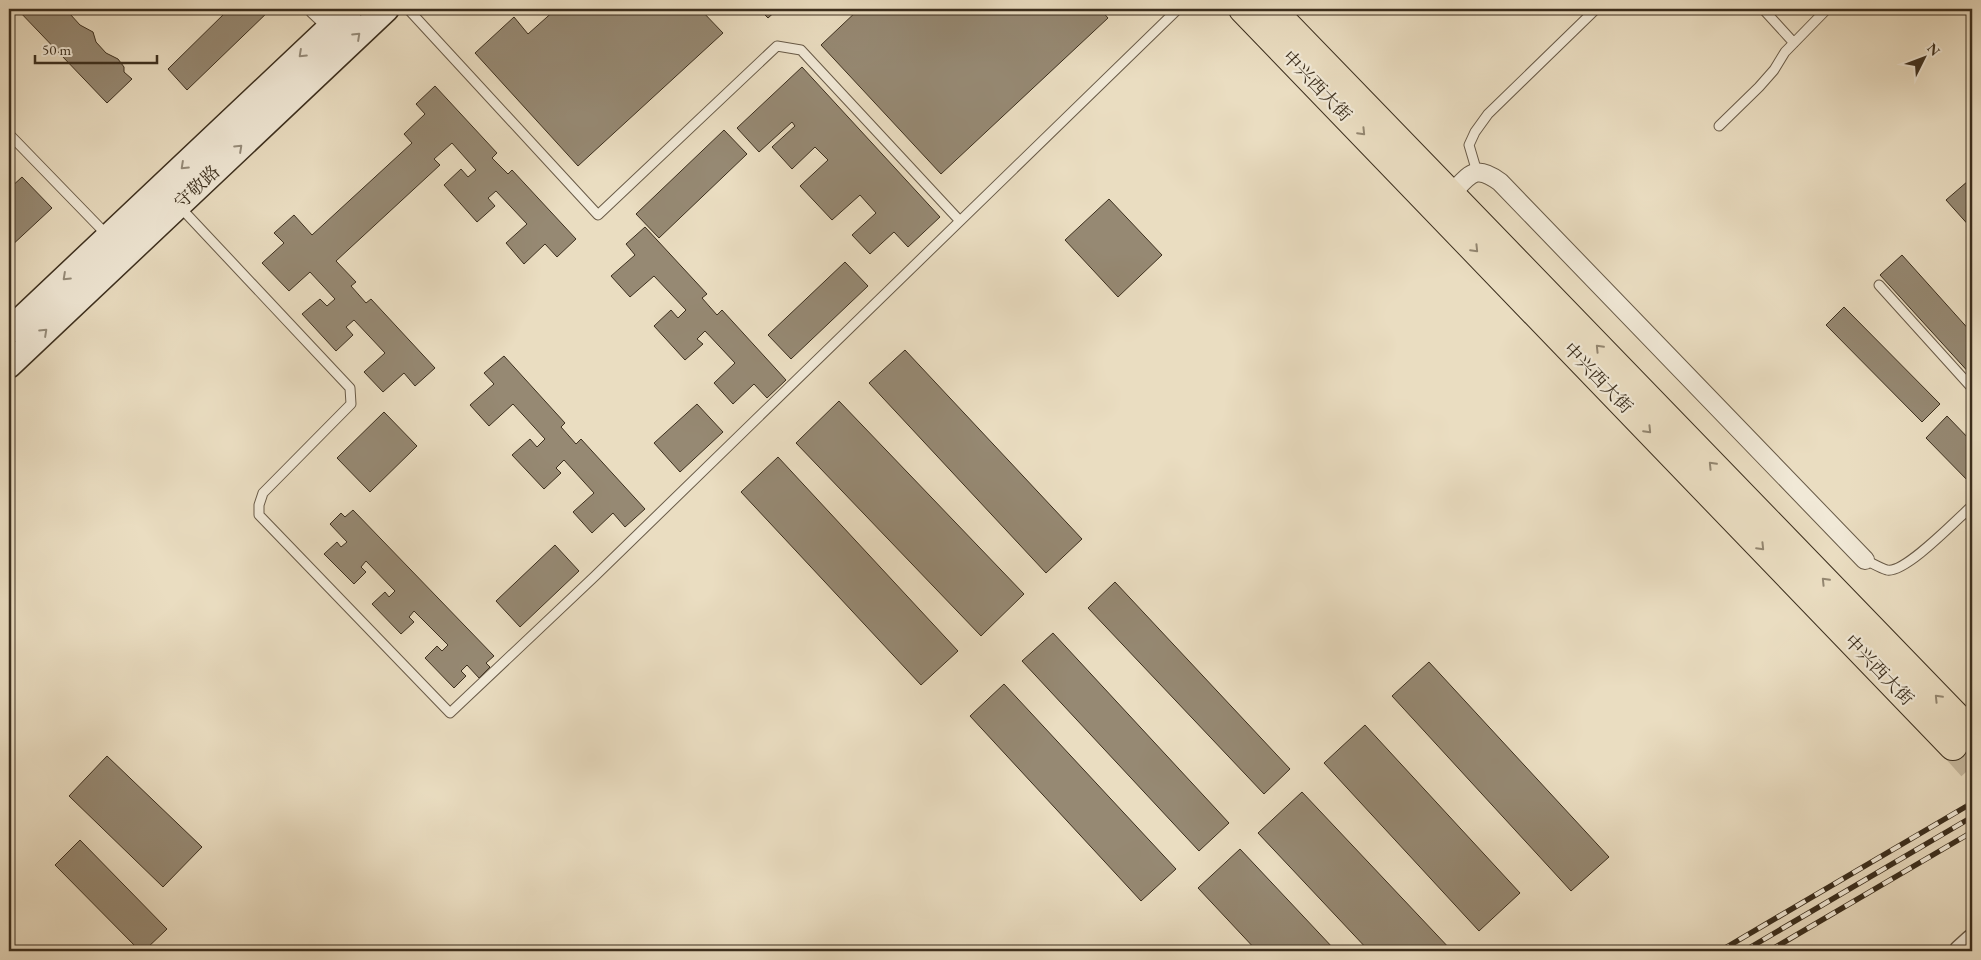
<svg xmlns="http://www.w3.org/2000/svg" width="1981" height="960" viewBox="0 0 1981 960" font-family="'EB Garamond','Noto Serif SC',serif">
	<style>
		.building { fill: #968973; stroke: #3c2f1e }
		.lines { fill: none; stroke-linecap: round; stroke-linejoin: round }
		.primary-tunnel { stroke: #c7baa0; stroke-width: 28; stroke-dasharray: 28 14; stroke-linecap: butt }
		.service-casing { stroke: #685a47; stroke-width: 11 }
		.minor-casing { stroke: #685a47; stroke-width: 20 }
		.tertiary-casing { stroke: #685a47; stroke-width: 25 }
		.secondary-casing { stroke: #3c2f1e; stroke-width: 28 }
		.primary-casing { stroke: #3c2f1e; stroke-width: 30 }
		.service { stroke: #f1e9d7; stroke-width: 9 }
		.minor { stroke: #f1e9d7; stroke-width: 18 }
		.tertiary { stroke: #f1e9d7; stroke-width: 22 }
		.secondary { stroke: #f1e9d7; stroke-width: 25 }
		.primary { stroke: #eaddc1; stroke-width: 28 }
		.rail-casing { stroke: #3c2f1e; stroke-width: 5.5 }
		.rail { stroke: #f1e9d7; stroke-width: 4; stroke-dasharray: 11; stroke-linecap: butt }
		.oneway { stroke: #968c7a }
		.oneway2 { stroke: #938670 }
		.labels { text-anchor: middle; stroke-width: 4.5; stroke-linejoin: round; paint-order: stroke }
		.street-label { font-size: 18px; fill: #3c2f1e; stroke: #f1e9d7 }
	</style>
	<rect width="100%" height="100%" fill="#eaddc1"/>
	<filter id="stains"><feTurbulence type="fractalNoise" baseFrequency=".004" numOctaves="4"/><feColorMatrix values="0 0 0 0 .2 0 0 0 0 .09 0 0 0 0 .02 0 0 0 .5 -.17"/></filter>
	<radialGradient id="worn" r=".72"><stop offset=".6" stop-color="#630" stop-opacity="0"/><stop offset="1" stop-color="#630" stop-opacity=".3"/></radialGradient>
	<!-- building -->
	<path class="building" d="M17,9H68L70,14L80,25L93,32L96,42L106,53L118,59L124,67V72L132,79L107,103Z
		M229,9H271L187,90L168,69Z
		M556,9H700L723,33L578,166L475,53L514,17L528,34Z
		M759,9H778L768,18Z
		M859,9H1100L1108,18L941,174L821,45Z
		M802,67L940,217L908,247L894,232L870,254L852,235L876,213L860,195L832,220L800,186L828,160L815,147L792,169L772,147L795,126L792,122L759,152L737,128Z
		M435,86L497,153L492,158L508,174L512,170L576,239L557,257L545,244L524,264L506,243L527,224L496,191L488,198L495,206L477,222L444,185L461,169L468,177L476,170L452,143L434,159L440,165L336,261L356,282L351,286L366,303L371,299L435,368L415,386L404,373L383,392L364,372L385,353L354,320L346,327L353,335L336,351L302,314L320,299L327,306L335,299L310,272L289,291L262,263L284,243L274,233L294,215L312,235L412,143L404,134L425,114L416,104Z
		M724,130L747,154L659,238L636,214Z
		M22,177L52,208L9,248V189Z
		M1968,181L1972,185V229L1946,200Z
		M1109,199L1162,255L1118,297L1065,240Z
		M645,227L707,294L702,298L717,315L722,310L786,380L767,398L754,384L733,404L714,383L735,363L705,331L697,339L703,344L685,360L654,326L671,310L678,318L686,310L654,276L630,297L611,276L635,255L626,244Z
		M1902,255L1972,333V376L1880,275Z
		M845,262L868,286L791,359L768,335Z
		M1844,307L1940,404L1922,422L1826,325Z
		M905,350L1082,539L1046,573L869,383Z
		M504,356L565,423L561,427L576,444L581,439L645,509L625,527L613,513L592,533L573,512L594,493L564,460L556,468L561,473L544,489L512,455L530,439L537,447L545,439L513,404L489,426L470,405L494,384L484,373Z
		M839,401L1024,594L981,636L796,443Z
		M697,404L723,432L680,472L654,443Z
		M384,412L417,446L370,492L337,458Z
		M1947,416L1972,442V485L1926,438Z
		M778,457L958,651L921,685L741,492Z
		M353,510L494,656L486,663L490,667L479,678L467,665L461,671L466,676L454,688L425,658L437,646L442,651L448,645L414,611L409,617L414,622L401,634L372,604L385,592L389,597L395,591L366,561L361,567L366,572L354,584L324,554L337,542L341,547L347,542L330,524L341,513L345,517Z
		M555,545L579,571L520,627L496,601Z
		M1115,582L1290,769L1264,794L1088,608Z
		M1053,633L1229,823L1199,851L1022,661Z
		M1429,662L1609,857L1571,891L1392,696Z
		M1004,684L1176,869L1141,901L970,716Z
		M1365,725L1520,893L1479,931L1324,763Z
		M107,756L202,847L163,887L69,796Z
		M1302,792L1452,951H1369L1258,833Z
		M80,840L167,929L144,951H140L55,865Z
		M1240,849L1334,949L1331,951H1257L1198,888Z"/>
	<g class="lines">
		<!-- primary-tunnel -->
		<path class="primary-tunnel" d="M1953,746L1972,767"/>
		<!-- service casing -->
		<g class="service-casing">
			<path id="service" d="M408,9L598,215L777,46L801,50L960,221
				M1763,9L1794,43
				M1719,126L1759,87L1774,70L1785,52L1827,9
				M9,134L108,236
				M1477,172L1469,145L1475,132L1488,114L1596,9
				M179,206L350,388L351,404L263,493L259,505V515L450,713L595,576L1178,9
				M1879,285L1972,388
				M1865,560C1872,563 1880,568 1887,570C1905,574 1957,519 1972,506"/>
		</g>
		<!-- minor casing -->
		<g class="minor-casing">
			<path id="minor" d="M314,9L332,26
				M1450,195C1470,175 1474,163 1500,182L1865,560"/>
		</g>
		<!-- tertiary casing -->
		<g class="tertiary-casing">
			<path id="tertiary" d="M1961,951L1972,941"/>
		</g>
		<!-- secondary casing -->
		<g class="secondary-casing">
			<path id="secondary" d="M9,331L350,9
				M9,365L386,9"/>
		</g>
		<!-- primary casing -->
		<g class="primary-casing">
			<path id="primary" d="M1243,9L1953,746
				M1271,9L1972,733"/>
		</g>
		<!-- service -->
		<use href="#service" class="service"/>
		<!-- minor -->
		<use href="#minor" class="minor"/>
		<!-- tertiary -->
		<use href="#tertiary" class="tertiary"/>
		<!-- secondary -->
		<use href="#secondary" class="secondary"/>
		<!-- primary -->
		<use href="#primary" class="primary"/>
		<!-- rail casing -->
		<g class="rail-casing">
			<path id="rail" d="M1720,951L1972,803
				M1744,951L1972,817
				M1769,951L1972,832"/>
		</g>
		<!-- rail -->
		<use href="#rail" class="rail"/>
	</g>
	<!-- one-way arrows -->
	<defs><path id="oneway-chevron" d="M-2-3.5L2.5 0L-2 3.5" fill="none" stroke-width="1.6" stroke-linecap="round" stroke-linejoin="round" transform="scale(1.25)"/></defs>
	<g class="oneway">
		<use href="#oneway-chevron" transform="translate(357 36) rotate(-43)"/>
		<use href="#oneway-chevron" transform="translate(302 54) rotate(137)"/>
		<use href="#oneway-chevron" transform="translate(239 148) rotate(-43)"/>
		<use href="#oneway-chevron" transform="translate(184 166) rotate(137)"/>
		<use href="#oneway-chevron" transform="translate(66 277) rotate(137)"/>
		<use href="#oneway-chevron" transform="translate(44 332) rotate(-43)"/>
	</g>
	<g class="oneway2">
		<use href="#oneway-chevron" transform="translate(1362 132) rotate(46)"/>
		<use href="#oneway-chevron" transform="translate(1475 249) rotate(46)"/>
		<use href="#oneway-chevron" transform="translate(1599 348) rotate(-134)"/>
		<use href="#oneway-chevron" transform="translate(1648 430) rotate(46)"/>
		<use href="#oneway-chevron" transform="translate(1712 465) rotate(-134)"/>
		<use href="#oneway-chevron" transform="translate(1761 547) rotate(46)"/>
		<use href="#oneway-chevron" transform="translate(1825 581) rotate(-134)"/>
		<use href="#oneway-chevron" transform="translate(1938 698) rotate(-134)"/>
	</g>
	<g class="labels">
		<!-- street labels -->
		<g class="street-label">
			<text transform="translate(1317 86) rotate(46)" y="6">中兴西大街</text>
			<text transform="translate(197 187) rotate(-43)" y="6">守敬路</text>
			<text transform="translate(1598 378) rotate(46)" y="6">中兴西大街</text>
			<text transform="translate(1879 670) rotate(46)" y="6">中兴西大街</text>
		</g>
	</g>
	<!-- margin -->
	<rect width="1981" height="960" fill="none" stroke="#eaddc1" stroke-width="30"/>
	<rect x="10" y="10" width="1961" height="940" fill="none" stroke="#3c2f1e" stroke-width="2.5"/>
	<rect x="15" y="15" width="1951" height="930" fill="none" stroke="#3c2f1e"/>
	<!-- north arrow -->
	<g transform="translate(1924 58) rotate(48)" stroke="#f1e9d7" stroke-width="4" paint-order="stroke">
	<path d="M0-4L9 19L0 12L-9 19Z" fill="#3c2f1e"/>
	<text y="-8" font-size="14" font-weight="bold" text-anchor="middle" fill="#3c2f1e">N</text>
	</g>
	<!-- scale -->
	<path d="M35 55v8h122v-8" fill="none" stroke="#3c2f1e" stroke-width="2.5"/>
	<text x="42" y="55" font-size="15" fill="#3c2f1e" stroke="#f1e9d7" stroke-width="4" paint-order="stroke">50 m</text>
	<rect width="100%" height="100%" filter="url(#stains)"/>
	<rect width="100%" height="100%" fill="url(#worn)"/>
</svg>
